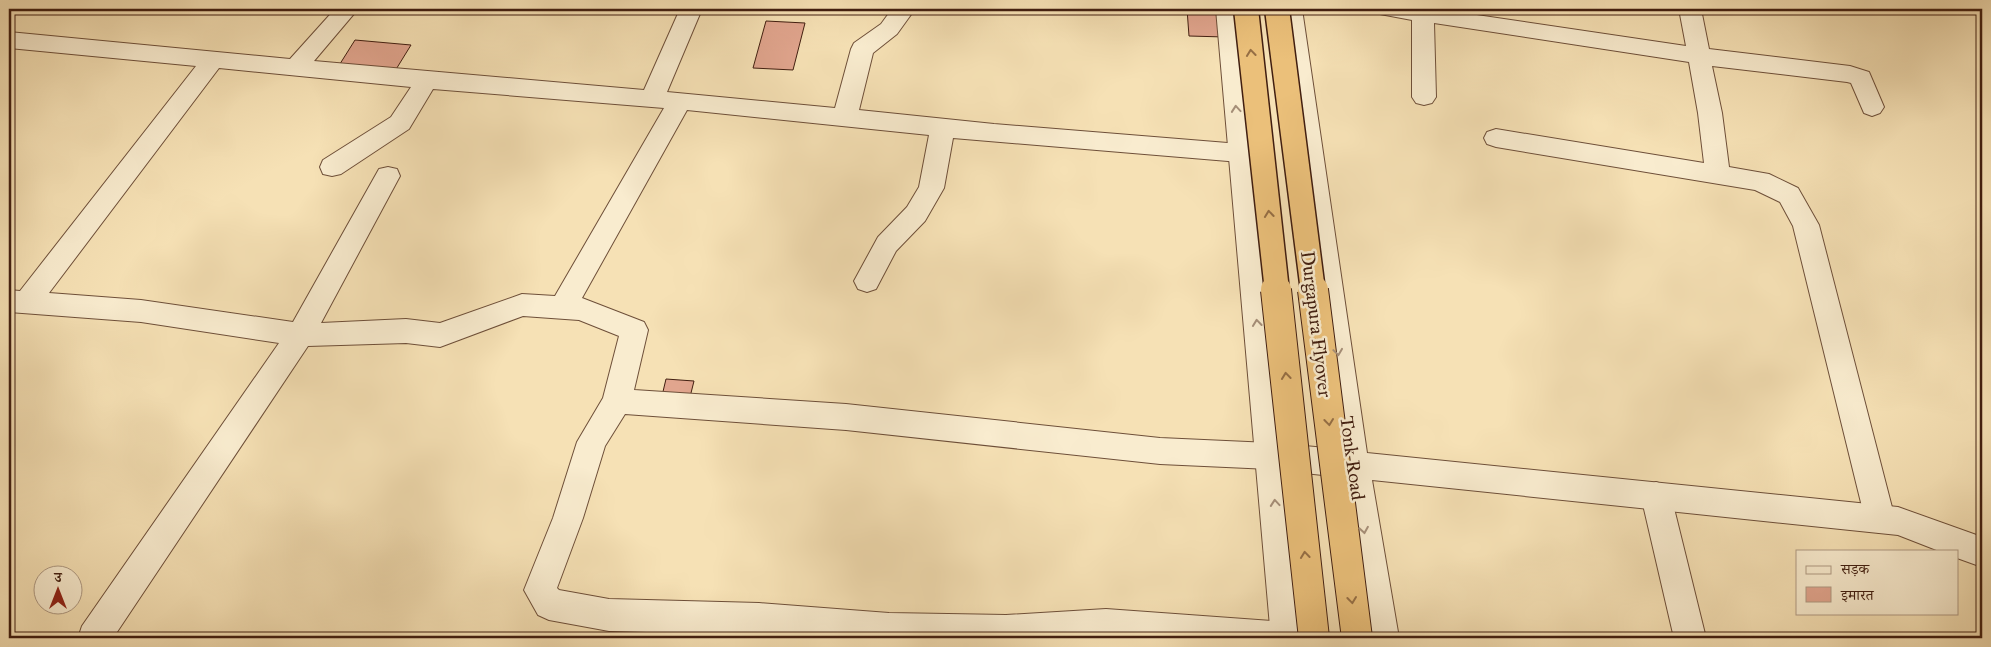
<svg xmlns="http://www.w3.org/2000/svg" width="1991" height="647" viewBox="0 0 1991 647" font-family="'IM FELL Great Primer','Noto Serif Devanagari',serif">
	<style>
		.building { fill: #e1a58e; stroke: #411e10 }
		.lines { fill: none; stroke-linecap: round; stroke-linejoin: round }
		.minor-casing { stroke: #6e4f39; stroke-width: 2 }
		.tertiary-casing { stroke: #6e4f39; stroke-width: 2 }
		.minor { fill: #f9eccf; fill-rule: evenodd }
		.tertiary { fill: #f9eccf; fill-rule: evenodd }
		.primary-bridge-far1-casing { stroke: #411e10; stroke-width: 27; stroke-linecap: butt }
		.primary-bridge-casing { stroke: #411e10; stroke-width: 32; stroke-linecap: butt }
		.primary-bridge-far1 { stroke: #ebc07a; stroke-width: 24 }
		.primary-bridge { stroke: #ebc07a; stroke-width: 30 }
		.oneway { stroke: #966f45 }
		.oneway2 { stroke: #a68f79 }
		.labels { text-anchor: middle; stroke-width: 5; stroke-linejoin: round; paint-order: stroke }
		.street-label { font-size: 19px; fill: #411e10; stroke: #f9eccf }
	</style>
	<rect width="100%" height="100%" fill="#f6e1b5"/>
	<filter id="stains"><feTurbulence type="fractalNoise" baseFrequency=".004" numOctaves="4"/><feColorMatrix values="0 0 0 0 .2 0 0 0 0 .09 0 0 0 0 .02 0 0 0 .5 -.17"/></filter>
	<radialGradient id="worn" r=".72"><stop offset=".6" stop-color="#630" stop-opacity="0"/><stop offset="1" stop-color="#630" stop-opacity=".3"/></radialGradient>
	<!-- building -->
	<path class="building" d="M1187,9H1221L1225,37L1189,36Z
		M766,21L805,23L793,70L753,68Z
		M355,40L411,45L395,71L338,67Z
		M666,379L694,381L689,401L661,400Z"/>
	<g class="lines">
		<!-- minor casing -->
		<g class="minor-casing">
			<path id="minor" d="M335,9H358L314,61L644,90L680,9H702L667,92L835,108L851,49L854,43L881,24L892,9H915L897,34L873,53L859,110L994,124L1240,144L1249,147L1252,153L1249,159L1240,162L953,138L944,188L925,221L896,251L876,289L867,292L858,289L854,281L878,237L907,207L919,187L929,135L687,110L582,298L644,322L648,330L634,390L846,404L1160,438L1270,443L1281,447L1285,456L1281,465L1270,469L1160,464L846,430L625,414L605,446L583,518L557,588L559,590L609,599L759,603L889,613L1006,615L1106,609L1287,622L1299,626L1303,638H801L759,635L609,631L549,620L538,615L524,590L553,518L577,442L603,398L619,336L579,320L523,316L440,347L406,343L308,346L113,638H78L82,626L279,343L141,322L9,312V290L20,291L196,66L9,48V32L290,59ZM219,68L411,87L391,117L323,160L320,167L323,174L332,176L341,174L409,129L433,89L664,108L555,296L522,294L440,323L406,319L321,323L400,176L397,169L388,167L379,169L293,322L141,300L49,293Z
				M1377,9H1436L1686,46L1679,9H1701L1709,49L1850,66L1869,72L1884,107L1880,113L1872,116L1864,113L1851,83L1847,82L1712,66L1722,113L1729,167L1769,174L1798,188L1819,225L1895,519L1891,529L1880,533L1869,529L1865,519L1793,226L1780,202L1755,190L1496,147L1487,144L1484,138L1487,132L1496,129L1704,163L1698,113L1689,62L1434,23L1436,97L1432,103L1424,105L1416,103L1412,97V20L1380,14Z
				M1656,482L1667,486L1671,496L1706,638H1674L1641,496L1645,486Z"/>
		</g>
		<!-- tertiary casing -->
		<g class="tertiary-casing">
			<path id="tertiary" d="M1216,9H1238L1283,444L1337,449L1280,9H1302L1367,453L1898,507L1982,537V567L1957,558V551H1939L1898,535L1372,480L1399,638H1367L1341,477L1286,471L1303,638H1271Z"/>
		</g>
		<!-- minor -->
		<use href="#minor" class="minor"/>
		<!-- tertiary -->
		<use href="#tertiary" class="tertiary"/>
		<!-- primary-bridge-far1 casing -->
		<g class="primary-bridge-far1-casing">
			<path id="primary-bridge-far1" d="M1246,9L1277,291
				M1277,9L1313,291"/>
		</g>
		<!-- primary-bridge casing -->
		<g class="primary-bridge-casing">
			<path id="primary-bridge" d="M1276,290L1314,638
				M1313,290L1357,638"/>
		</g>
		<!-- primary-bridge-far1 -->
		<use href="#primary-bridge-far1" class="primary-bridge-far1"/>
		<!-- primary-bridge -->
		<use href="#primary-bridge" class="primary-bridge"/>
	</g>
	<!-- one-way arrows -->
	<defs><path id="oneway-chevron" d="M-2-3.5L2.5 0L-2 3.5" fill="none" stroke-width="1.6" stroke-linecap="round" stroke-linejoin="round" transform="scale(1.25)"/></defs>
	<g class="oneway">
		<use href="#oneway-chevron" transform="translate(1251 53) rotate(-96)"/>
		<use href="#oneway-chevron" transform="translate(1269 214) rotate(-96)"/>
		<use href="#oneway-chevron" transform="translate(1286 376) rotate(-96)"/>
		<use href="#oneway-chevron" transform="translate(1329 422) rotate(83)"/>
		<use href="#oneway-chevron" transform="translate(1305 555) rotate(-96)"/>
		<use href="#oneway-chevron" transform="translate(1352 600) rotate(83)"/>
	</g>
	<g class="oneway2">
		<use href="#oneway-chevron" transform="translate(1236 109) rotate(-95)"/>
		<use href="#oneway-chevron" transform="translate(1257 323) rotate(-96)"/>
		<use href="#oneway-chevron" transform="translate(1338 352) rotate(82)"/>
		<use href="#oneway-chevron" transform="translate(1275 503) rotate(-95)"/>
		<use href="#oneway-chevron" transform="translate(1364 530) rotate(81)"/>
	</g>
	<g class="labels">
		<!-- street labels -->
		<g class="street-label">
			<text transform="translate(1317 324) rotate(83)" y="7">Durgapura Flyover</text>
			<text transform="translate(1353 458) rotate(82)" y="7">Tonk Road</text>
		</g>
	</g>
	<!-- margin -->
	<rect width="1991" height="647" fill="none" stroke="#f6e1b5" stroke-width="30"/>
	<rect x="10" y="10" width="1971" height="627" fill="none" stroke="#411e10" stroke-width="2.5"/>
	<rect x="15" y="15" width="1961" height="617" fill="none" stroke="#411e10"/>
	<!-- legend -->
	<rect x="1796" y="550" width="162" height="65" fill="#f9eccf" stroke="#af9a83"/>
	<rect x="1806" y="566" width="25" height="8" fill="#f9eccf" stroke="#af9a83"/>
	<text x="1841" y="574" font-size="15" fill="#411e10">सड़क</text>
	<rect x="1806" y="587" width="25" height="15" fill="#e1a58e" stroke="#af9a83"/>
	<text x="1841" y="600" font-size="15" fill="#411e10">इमारत</text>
	<!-- north arrow -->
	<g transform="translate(58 590)"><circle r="24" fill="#f9eccf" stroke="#af9a83"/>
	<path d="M0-4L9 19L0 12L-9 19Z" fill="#8f2418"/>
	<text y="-8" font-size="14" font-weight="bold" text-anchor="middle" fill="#411e10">उ</text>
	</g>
	<rect width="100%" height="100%" filter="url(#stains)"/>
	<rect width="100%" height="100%" fill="url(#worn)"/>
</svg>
